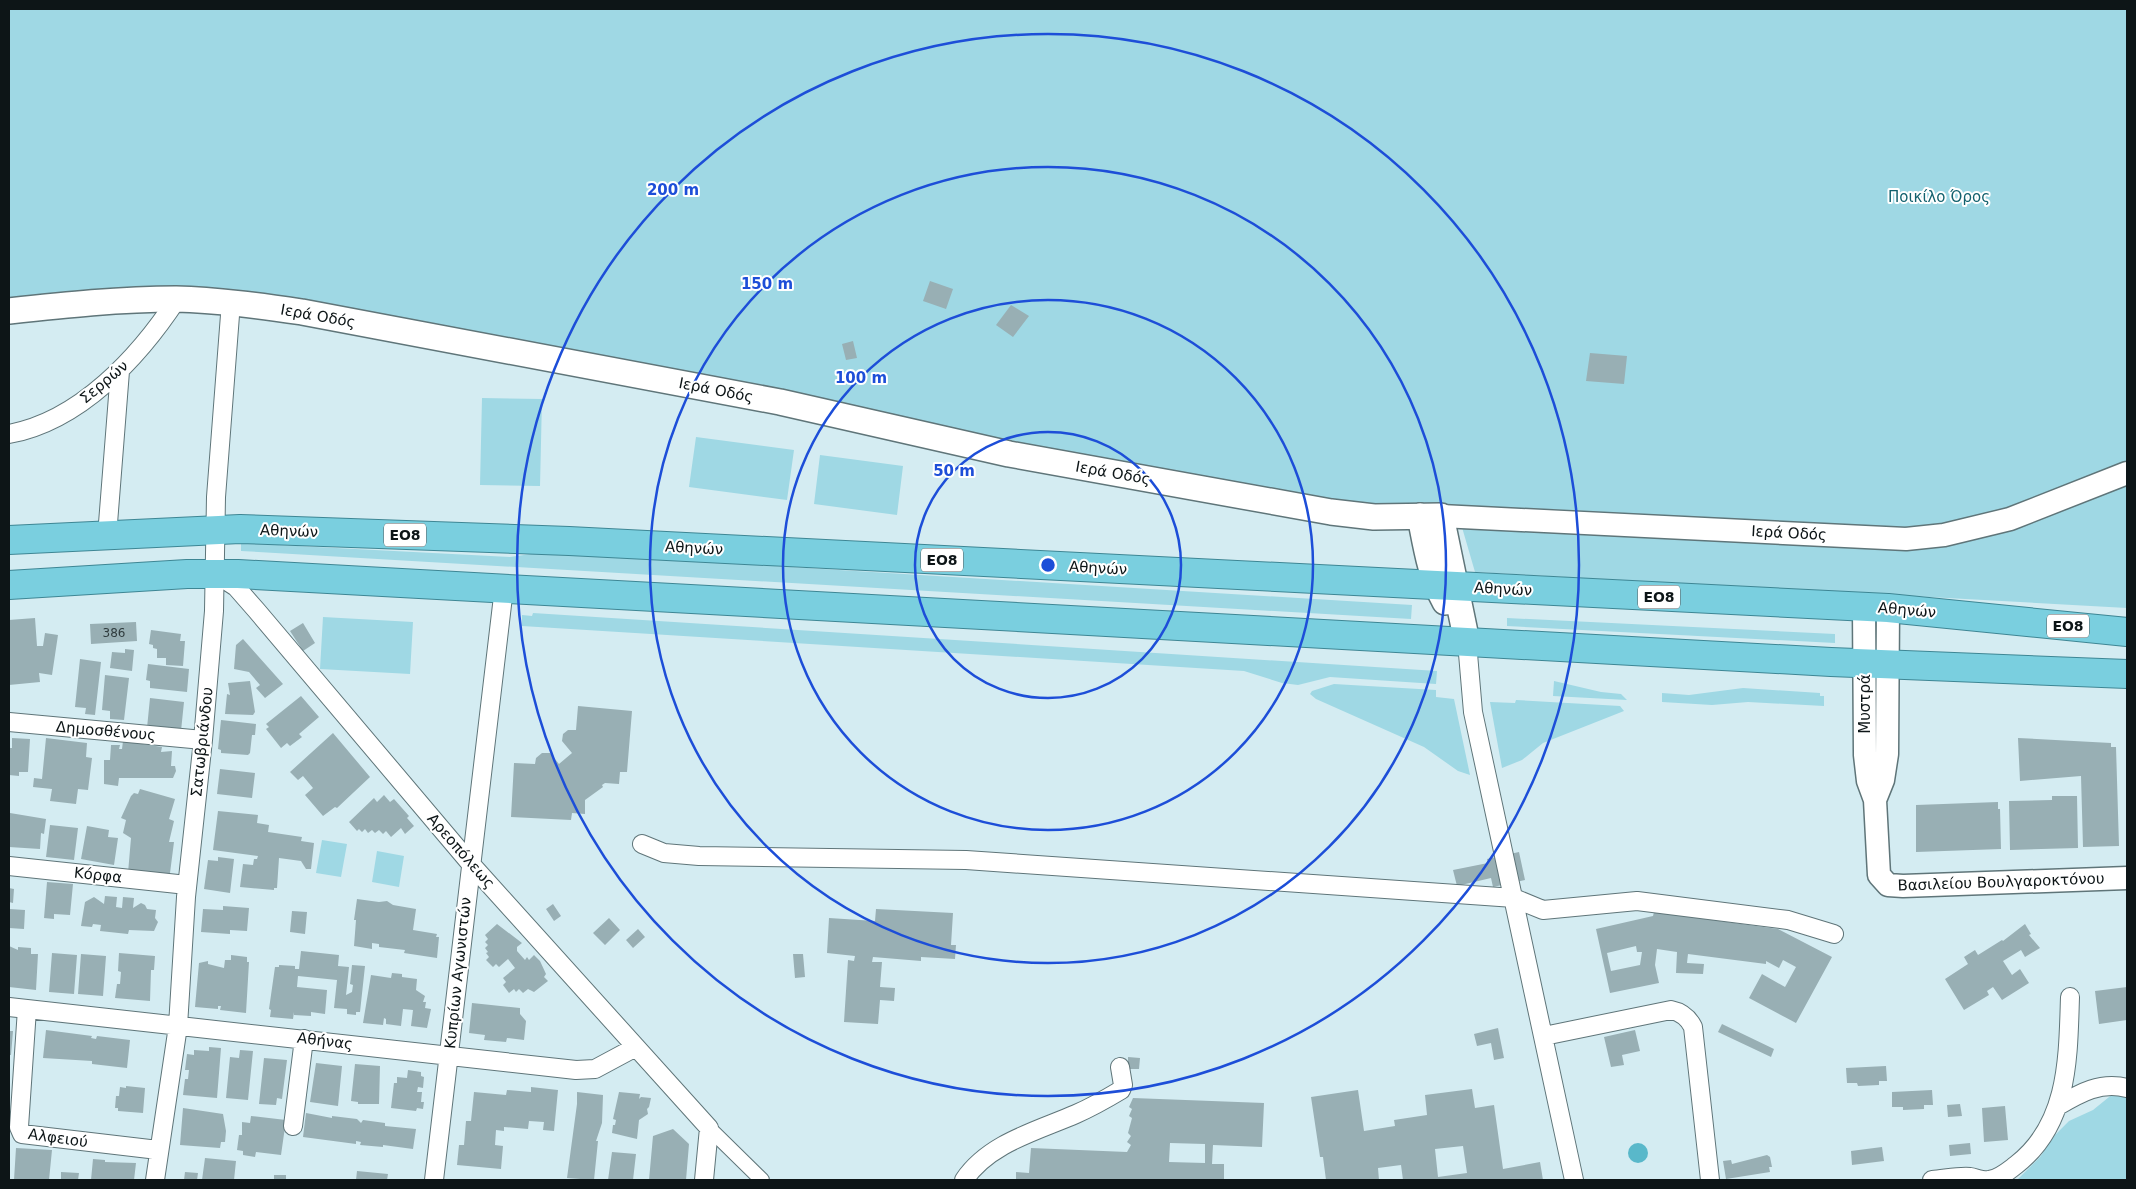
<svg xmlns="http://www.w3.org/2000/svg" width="2136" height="1189" viewBox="0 0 2136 1189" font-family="'DejaVu Sans',sans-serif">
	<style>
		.green { fill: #9fd8e4 }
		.water { fill: #59b8ca }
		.building { fill: #98afb4; fill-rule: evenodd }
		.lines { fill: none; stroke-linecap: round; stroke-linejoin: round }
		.pedestrian-casing { stroke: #5f7579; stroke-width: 16 }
		.minor-casing { stroke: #5f7579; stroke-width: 20 }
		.tertiary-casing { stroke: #5f7579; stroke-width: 25 }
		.secondary-casing { stroke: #5f7579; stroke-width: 28 }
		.trunk-casing { stroke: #3e8694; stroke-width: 30 }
		.pedestrian { stroke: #fff; stroke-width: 14 }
		.minor { stroke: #fff; stroke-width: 18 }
		.tertiary { stroke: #fff; stroke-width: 22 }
		.secondary { stroke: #fff; stroke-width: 25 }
		.trunk { stroke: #7acfdf; stroke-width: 28 }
		.ring { fill: none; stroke: #1d4ed8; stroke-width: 2.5 }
		.labels { text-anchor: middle; stroke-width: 4; stroke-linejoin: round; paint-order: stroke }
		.number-label { font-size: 12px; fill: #303c3e }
		.shield { fill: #fff; stroke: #565b5d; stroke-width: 1 }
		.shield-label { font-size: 14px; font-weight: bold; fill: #0d1517 }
		.park-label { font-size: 15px; fill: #12616e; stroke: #fff }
		.street-label { font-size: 15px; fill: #0d1517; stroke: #fff }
		.centre { fill: #1d4ed8; stroke: #fff; stroke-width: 2.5 }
		.ring-label { font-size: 15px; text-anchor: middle; font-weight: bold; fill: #1d4ed8; stroke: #fff; stroke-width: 4; stroke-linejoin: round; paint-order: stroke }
	</style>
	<rect width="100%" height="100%" fill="#d4ecf2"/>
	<!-- green -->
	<path class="green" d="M9,9H2127V608L1475,572L1459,517H1374L302,312L9,311Z
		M482,398L542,399L540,486L480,485Z
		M696,437L794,450L787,500L689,487Z
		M820,455L903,466L897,515L814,504Z
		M241,543L510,557L545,552L1412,605L1411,619L241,551Z
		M533,613L1437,671L1436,684L1330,677L1298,685L1282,683L1244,671L522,626V615L532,616Z
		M323,617L413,622L410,674L320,669Z
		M1507,618L1835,634V643L1507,626Z
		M1554,681L1601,692L1621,694L1627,700L1553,696Z
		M1334,684L1436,690V697L1454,699L1470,775L1458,771L1424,747L1316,699L1310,694L1312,691Z
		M1743,688L1820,693V696H1824V706L1748,702L1712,705L1662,702V693L1689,695Z
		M1516,700L1620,706L1624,711L1543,743L1522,760L1502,768L1490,702L1515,703Z
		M322,840L347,844L341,877L316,873Z
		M377,851L404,856L399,887L372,882Z
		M2114,1093L2127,1095V1180H2017L2040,1157L2054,1136L2069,1121L2093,1110Z"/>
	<!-- water -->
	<path class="water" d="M1628 1153a10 10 0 1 1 20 0a10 10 0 1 1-20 0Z"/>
	<!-- building -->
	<path class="building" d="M930,281L953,289L946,309L923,301Z
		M1011,305L1029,316L1013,337L996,325Z
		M853,341L857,358L846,360L842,344Z
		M1590,353L1627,356L1624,384L1586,381Z
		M35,618L37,646H43L45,633L58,635L52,675L39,673L40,682L9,685V620Z
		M136,622L137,641L91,644L90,624Z
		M303,623L315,643L303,651L290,631Z
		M151,630L181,634L180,641H185L183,666L166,665V658H157V649L153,648V645L149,644Z
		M243,639L283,684L265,698L256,688L260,685L249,672L234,669L236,645Z
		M125,649L134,650L132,671L110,668L112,652L125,653Z
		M80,659L101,662L95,715L85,714L86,708L75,707Z
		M148,664L189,669L187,692L150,688V681L146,680Z
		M105,675L129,678L124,720L110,719V711L102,710Z
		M250,681L255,712L253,715L225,714L227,694L230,695L228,683Z
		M301,696L319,717L299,734L302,737L290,746L287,743L281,748L266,729L269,727L266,724Z
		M150,698L184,702L181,731L147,728Z
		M578,706L632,711L627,772H620L619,784L605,783L602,785L603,787L585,800V814L572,813L571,820L511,817L514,763L535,764L536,758L542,753H550L559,764L572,753L562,741L563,734L568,730H576Z
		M221,720L256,724L255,735H252L250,753L248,755L221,753V750L218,749Z
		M333,733L370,777L337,808L335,807L323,816L305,795L313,788L303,776L298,780L290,772Z
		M12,738L30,739L28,772H19V776L9,775V748H12Z
		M46,738L87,743L86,757L92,758L88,790L78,789L76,804L50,801L52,789L33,787L34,778L42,779Z
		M2018,738L2111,743V747H2116L2119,846L2083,847L2081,776L2020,781Z
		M123,741L162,747L161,752L172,751L171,766H175L176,771L173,778H119L118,786L104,784V760H110L111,745H120L119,749H122Z
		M220,769L255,773L252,798L217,794Z
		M140,789L175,799L169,819L174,821L169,842H174L170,873L168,876L128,873L131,838L123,833L126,820L121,818L131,796L134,793L138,794Z
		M384,795L390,802L394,799L409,816L407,818L414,826L405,834L401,828L391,837L386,831L383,834L379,830L375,833L372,830L368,833L365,829L362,832L359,829L357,831L349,822L374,798L377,802Z
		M2052,796H2077L2078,848L2010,850L2009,801L2052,800Z
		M1998,802V809H2000L2001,849L1916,852V805Z
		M218,811L258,815L257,823L269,825L268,832L302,837L301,841L314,843L311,869H306L301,861L279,858L277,888H274V890L240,887L243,864L253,865L254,859H257L258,856L213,850Z
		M10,813L46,819L44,834L41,833L40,849L9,847Z
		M50,825L78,828L74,860L46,857Z
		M87,826L109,830L108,837L118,838L114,865L81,859Z
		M1519,852L1525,880L1493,887L1491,878L1457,886L1453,870L1488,863L1487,859Z
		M218,857L234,859L230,893L204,889L208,860L218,861Z
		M47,882L73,884L70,915L54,914V919L44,918Z
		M9,888L14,889L13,903L9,902Z
		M105,896L117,897L116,907L122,908L123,897L134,898L133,908L141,903L145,905L147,909L156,910L155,918L158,922L154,931L129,930L128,934L100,931L101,925L93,924L92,927L81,926L85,902L94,897L104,904Z
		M357,899L379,902L387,901L393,905L416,909L413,930L437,934L436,937H439L437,958L404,953L405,950L379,947V944L372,943V949L354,946L356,920H354Z
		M553,904L561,916L554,921L546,909Z
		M223,906L249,908L247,931L230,930V934L201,932L203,909L223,910Z
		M9,909L25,910L24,929L9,928Z
		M876,909L953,913L951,945H956L955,959L921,957V961L873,957L872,962H882L880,987L895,988L894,1001L880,1000L878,1024L844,1022L848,960L854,961L855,956L827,953L829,918L875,921Z
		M292,911L307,912L305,934L290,932Z
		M1654,912L1778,929L1832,957L1796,1023L1749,998L1762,974L1785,987L1796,967L1783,960L1779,968L1766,961V964L1688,954L1687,963L1704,964L1703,974L1676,973L1677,952L1657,949L1655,965L1659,983L1610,993L1596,929L1653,916ZM1636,946L1637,952H1642L1640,965L1611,971L1607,953Z
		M609,918L620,930L605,945L593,933Z
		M497,924L522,943L517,947V951L525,960L527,957L529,960L534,955L540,961L546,974L544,977L548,981L534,992L528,989L523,993L519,989L516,992L514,989L509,993L503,985L506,982L503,978L515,968L508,959L499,967L496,964L493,967L486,960L489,957L486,953L488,952L485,948L488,945L485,942L488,939L485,935Z
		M2025,924L2031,934L2029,935L2040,948L2025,957L2021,950L2003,961L2012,975L2020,969L2029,983L2002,1000L1993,987L1987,991L1989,995L1964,1010L1945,979L1968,964L1964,957L1975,950L1978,955L2002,940L2003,941Z
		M638,929L645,937L633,948L626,940Z
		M9,946L18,950V947L31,948V954H38L36,990L9,987Z
		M301,951L339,955L338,966L349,967L346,995L352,992L353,985L350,984L352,965L365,966L360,1012H356V1015L347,1014V1009L334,1008L337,980L298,976L297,987L327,990L325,1014L311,1012V1016L294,1015V1012L293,1019L270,1017L271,1010L269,1009L275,967H279V965L295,966V969H299Z
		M52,953L77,955L74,994L49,992Z
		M119,953L155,956L154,970H151L150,1001L115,998L117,984H120L121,972L118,971Z
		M81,954L106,956L103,996L78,994Z
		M793,954H803L805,977L795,978Z
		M231,955L247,957V962H249L246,1013L220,1010L221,1006H218V1009L195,1007L199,963L208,961V964L224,968L225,960H231Z
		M392,973L402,974V977L417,979L416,990L425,996L423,1002H426L425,1008L431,1009L427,1028L411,1026L413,1010L403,1009L401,1026L386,1024V1019L384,1018L383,1025L363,1023L371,975L391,978Z
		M2127,987V1020L2099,1024L2095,991Z
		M472,1003L520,1008V1014L526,1021L524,1040L507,1038L506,1042L484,1040L485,1035L469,1033Z
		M1722,1024L1774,1049L1771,1057L1718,1032Z
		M1498,1028L1504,1058L1494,1060L1491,1043L1477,1046L1474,1034Z
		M46,1030L92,1036L91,1038L96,1039L97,1036L130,1040L127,1068L92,1064V1061L43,1058Z
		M1635,1030L1640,1051L1622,1055L1624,1065L1611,1067L1604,1037Z
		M9,1031H13L11,1055H9Z
		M209,1047L221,1048L217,1098L183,1095L185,1079H188L189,1070H185L187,1054L194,1055V1050L209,1051Z
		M240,1050L253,1051L248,1100L226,1098L230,1057L239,1058Z
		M1128,1057L1140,1058L1139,1069H1128Z
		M264,1058L287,1060L282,1099L277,1098L276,1105L259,1104Z
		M316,1063L342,1066L338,1106L310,1102Z
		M355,1064L380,1066L379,1104H358V1102L351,1101Z
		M1886,1066L1887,1081H1879V1085L1858,1086L1857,1083H1847L1846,1068Z
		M408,1070L421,1072V1076L424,1077L423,1088L418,1087L417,1092H422L421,1102H424L423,1109L417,1108L416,1111L391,1108L394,1083H397V1077L407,1078Z
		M126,1086L145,1088L143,1113L118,1111V1108H115L116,1096H119L120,1087L126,1088Z
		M531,1087L558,1090L554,1131L543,1130L544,1122L529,1121L528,1129L504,1127V1131L496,1130L495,1145L503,1146L501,1169L457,1165L459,1145H464L466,1121H471L474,1092L506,1095L507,1090L531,1092Z
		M1472,1089L1475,1108L1494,1105L1503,1169L1540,1162L1543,1180H1403L1401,1165L1378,1168L1379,1180H1326L1323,1157H1320L1311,1097L1358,1090L1364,1131L1395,1126L1394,1120L1427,1115L1425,1095ZM1463,1146L1467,1173L1438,1177L1435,1149Z
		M1932,1090L1933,1105H1924V1109L1903,1110V1107H1892V1092Z
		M577,1092L603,1095L602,1123L596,1141H598L594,1180L567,1178L577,1104Z
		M619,1092L640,1094L639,1099L641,1097L651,1098L649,1107L647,1109L648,1114L639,1120L637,1139L612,1133L613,1125H615L616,1120L613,1119Z
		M1133,1098L1264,1103L1262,1147L1213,1145L1212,1164H1224V1180H1016V1172L1029,1173L1031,1148L1127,1152L1131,1145L1127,1142L1131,1136L1128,1133L1132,1118L1129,1116L1132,1109L1129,1107ZM1170,1143L1205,1144V1163L1169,1162Z
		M1960,1104L1962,1116L1948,1117L1947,1105Z
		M2005,1106L2008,1140L1984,1142L1982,1108Z
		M183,1108L223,1114L226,1131L225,1142H221L220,1148L180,1145Z
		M306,1113L332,1118V1116L357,1119L361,1123L363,1120L385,1123V1126L416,1129L413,1149L383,1145V1147L360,1145L361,1142L356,1141V1144L303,1137Z
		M251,1116L286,1120L281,1155L256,1152L255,1157L243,1155V1151L237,1150L239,1135H242V1122L250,1123Z
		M673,1129L689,1144L686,1180H649L653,1136Z
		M1970,1143L1971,1154L1950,1156L1949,1145Z
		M1882,1147L1884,1161L1852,1165L1851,1151Z
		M16,1148L52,1150L49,1180H14Z
		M612,1152L636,1154L633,1180H608Z
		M1767,1155L1770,1157L1772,1167H1769L1770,1172L1726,1179L1723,1161L1731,1160L1732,1164Z
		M205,1158L236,1161L234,1180H202Z
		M93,1159L105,1160V1162L136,1163L134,1180H91Z
		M357,1171L388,1174L387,1180H356Z
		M61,1172L79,1173L78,1180L61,1179Z
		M185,1172L198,1173L197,1180H184Z
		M274,1175H286V1180H274Z"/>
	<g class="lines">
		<!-- pedestrian casing -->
		<g class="pedestrian-casing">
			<path id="pedestrian" d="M709,1128L762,1180"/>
		</g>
		<!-- minor casing -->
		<g class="minor-casing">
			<path id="minor" d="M9,434C80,421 139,357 177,299
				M107,536L120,371
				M216,574L236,587L257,611L470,863L709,1128L704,1180
				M1467,642L1473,712L1574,1180
				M9,722L203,740
				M642,844L664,853L699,856L966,860L1514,898L1543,910L1637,901L1788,920L1834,934
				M9,866L187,885
				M9,1007L576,1070L595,1069L636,1047
				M27,1009L19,1127L22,1134L158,1150
				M1544,1036L1671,1010C1681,1012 1688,1017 1693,1027L1710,1180
				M2058,1106C2080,1093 2101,1081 2127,1088
				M293,1126L304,1039
				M155,1180L178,1026L186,897L203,740L214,611L216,497L231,302
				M434,1180L504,588
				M964,1180C989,1143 1037,1131 1076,1114C1092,1107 1106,1099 1121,1090L1123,1085L1120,1067
				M1932,1180C1945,1179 1958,1176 1970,1177C1976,1178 1983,1181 1989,1180C1999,1179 2008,1171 2016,1165C2069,1124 2068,1058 2070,997"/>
		</g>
		<!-- tertiary casing -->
		<g class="tertiary-casing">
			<path id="tertiary" d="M1441,516L1906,539L1944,535L2010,519L2127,473
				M1864,607L1865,755L1868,781L1875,800L1879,875L1888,885L1903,886L2127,878
				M1875,800L1883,780L1887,754L1888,608"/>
		</g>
		<!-- secondary casing -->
		<g class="secondary-casing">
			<path id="secondary" d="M9,311C64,305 120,299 176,299C218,300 260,306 302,312L780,402L1009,454L1331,512L1374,517L1441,516L1467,642
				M1420,516C1426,546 1430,575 1445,602"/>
		</g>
		<!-- trunk casing -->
		<g class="trunk-casing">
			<path id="trunk" d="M9,540L240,529L569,541L1888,608L2127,632
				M9,585L187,574H238L1831,662L2127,674"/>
		</g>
		<!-- pedestrian -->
		<use href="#pedestrian" class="pedestrian"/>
		<!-- minor -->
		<use href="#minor" class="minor"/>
		<!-- tertiary -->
		<use href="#tertiary" class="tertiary"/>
		<!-- secondary -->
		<use href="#secondary" class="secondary"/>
		<!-- trunk -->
		<use href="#trunk" class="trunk"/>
	</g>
	<!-- distance rings -->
	<g class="ring">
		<circle cx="1048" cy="565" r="133"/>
		<circle cx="1048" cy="565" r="265"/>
		<circle cx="1048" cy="565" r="398"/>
		<circle cx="1048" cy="565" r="531"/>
	</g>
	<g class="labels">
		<!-- number labels -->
		<g class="number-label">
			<text x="114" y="637">386</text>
		</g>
		<!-- shield labels -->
		<g class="shield">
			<rect x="384" y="523.5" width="42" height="23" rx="4"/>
			<rect x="921" y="548.5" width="42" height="23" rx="4"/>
			<rect x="1638" y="585.5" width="42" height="23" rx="4"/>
			<rect x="2047" y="614.5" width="42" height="23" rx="4"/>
		</g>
		<g class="shield-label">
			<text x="405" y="540">ΕΟ8</text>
			<text x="942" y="565">ΕΟ8</text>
			<text x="1659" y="602">ΕΟ8</text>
			<text x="2068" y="631">ΕΟ8</text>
		</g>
		<!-- park labels -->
		<g class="park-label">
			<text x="1939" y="202">Ποικίλο Όρος</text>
		</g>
		<!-- street labels -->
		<g class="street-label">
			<text transform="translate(318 316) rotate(10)" y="5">Ιερά Οδός</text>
			<text transform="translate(104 382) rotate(-40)" y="5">Σερρών</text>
			<text transform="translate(716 390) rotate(11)" y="5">Ιερά Οδός</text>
			<text transform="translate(1113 473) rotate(10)" y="5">Ιερά Οδός</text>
			<text transform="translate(289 531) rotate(2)" y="5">Αθηνών</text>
			<text transform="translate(1789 533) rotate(3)" y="5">Ιερά Οδός</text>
			<text transform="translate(694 548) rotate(3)" y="5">Αθηνών</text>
			<text transform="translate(1098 568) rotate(3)" y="5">Αθηνών</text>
			<text transform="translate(1503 589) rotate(3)" y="5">Αθηνών</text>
			<text transform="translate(1907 610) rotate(5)" y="5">Αθηνών</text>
			<text transform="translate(1865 704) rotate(-90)" y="5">Μυστρά</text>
			<text transform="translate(106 731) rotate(5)" y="5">Δημοσθένους</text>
			<text transform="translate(202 742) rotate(-84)" y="5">Σατωβριάνδου</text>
			<text transform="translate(461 851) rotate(49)" y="5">Αρεοπόλεως</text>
			<text transform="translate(98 875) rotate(6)" y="5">Κόρφα</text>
			<text transform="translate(2001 882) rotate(-2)" y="5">Βασιλείου Βουλγαροκτόνου</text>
			<text transform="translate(458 973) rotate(-84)" y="5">Κυπρίων Αγωνιστών</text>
			<text transform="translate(325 1041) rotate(7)" y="5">Αθήνας</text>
			<text transform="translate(58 1138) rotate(8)" y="5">Αλφειού</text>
		</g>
	</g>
	<circle cx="1048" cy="565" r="8" class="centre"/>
	<g class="ring-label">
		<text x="673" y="195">200 m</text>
		<text x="767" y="289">150 m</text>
		<text x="861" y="383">100 m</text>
		<text x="954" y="476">50 m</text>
	</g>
	<!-- border -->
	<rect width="2136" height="1189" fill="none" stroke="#0d1517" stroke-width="20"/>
</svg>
